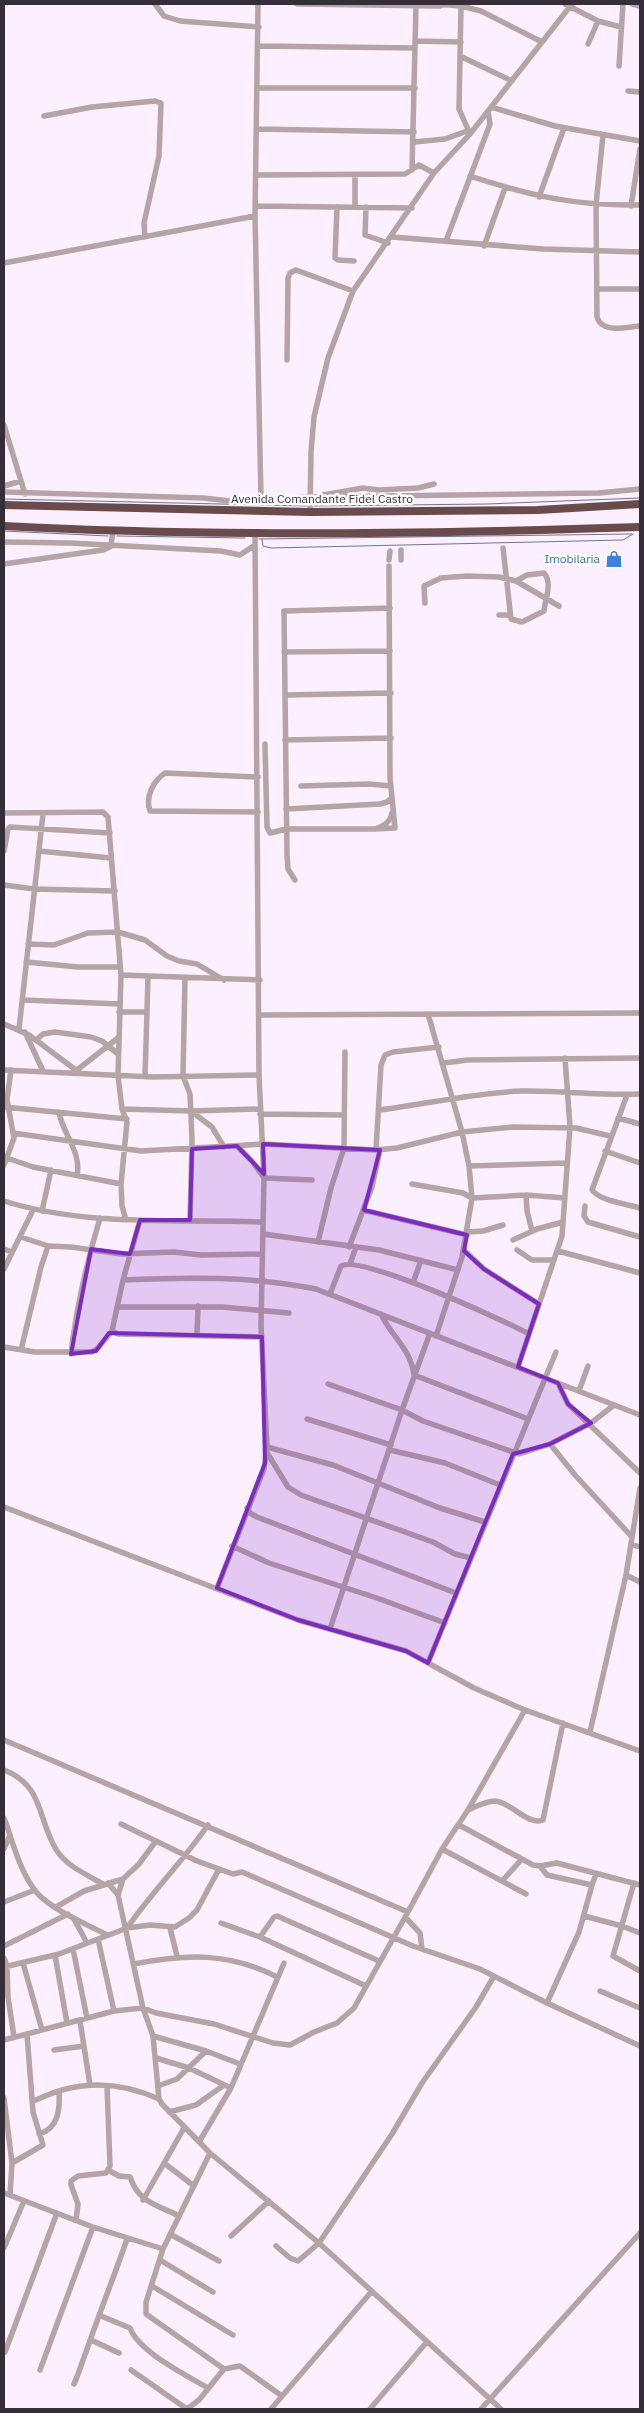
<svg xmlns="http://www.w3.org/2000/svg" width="644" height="2413" viewBox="0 0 644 2413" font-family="'IBM Plex Sans',sans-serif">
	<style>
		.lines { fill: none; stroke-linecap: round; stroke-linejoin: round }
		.stream { stroke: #6a7792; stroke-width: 1 }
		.minor { stroke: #b4a4a4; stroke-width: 5.5 }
		.highway { stroke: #6a4b4c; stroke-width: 8 }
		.marked { fill: #7b2cbf; fill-opacity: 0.2; stroke: #7b2cbf; stroke-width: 4; stroke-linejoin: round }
		.labels { text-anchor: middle; stroke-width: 5; stroke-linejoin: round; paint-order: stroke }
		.street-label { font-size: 12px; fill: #352d37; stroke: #fff }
		.shop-label { font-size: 12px; fill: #366cbe; stroke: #fff; text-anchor: end }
	</style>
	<rect width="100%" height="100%" fill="#fcefff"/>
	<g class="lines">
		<!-- stream -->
		<path class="stream" d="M4,499L307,506
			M314,506L487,504L640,498
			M4,531L108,536
			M117,536L245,538
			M259,539L632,534
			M262,539L263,546L271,548L623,540L633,534"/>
		<!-- minor -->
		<path class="minor" d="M155,4L164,16L180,21L259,27
			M258,4L255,216L261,499
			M297,4L440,6
			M436,4L461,6L459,109L470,134
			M565,4L598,21L621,27
			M632,4L640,6
			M461,6L481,11L542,42
			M415,41L461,42
			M588,44L598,21
			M259,46L415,48
			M460,56L512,81
			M619,66L623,4
			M258,88H415
			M628,91L640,92
			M491,107L555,126L640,141
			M44,116L92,107L155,101L161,103L159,156L144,223L145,237
			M258,129L414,132
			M603,135L596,205L597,317C602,334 626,327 640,326
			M414,142L445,139L467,131
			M412,170L416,4
			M256,175L405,174L419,165L434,173
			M470,176C531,196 575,206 640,205
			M539,197L564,128
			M256,206L412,208
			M631,206L640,149
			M337,207L335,258L338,260L354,261
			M355,207V175
			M366,207L365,235L388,243
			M392,237L543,249L640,252
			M446,241L490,124L488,111
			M484,246L505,188
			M4,263L255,216
			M597,289H640
			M287,360L288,278L290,273L296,270L353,291
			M4,425L25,494
			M4,486L21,481
			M4,492L203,498L230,501L310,497L599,493L640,489
			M323,495L363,488L379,490L418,488L434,484
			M310,512L311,452L314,417L328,358L353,291L434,173L470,134L572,4
			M4,542L70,543L221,551L240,555L255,545
			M111,546L113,530
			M503,548L511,619L522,622L544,611C545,599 553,583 544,573L527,575L516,581
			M389,560L390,551
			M401,560V550
			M4,564L103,550L110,547
			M425,603L424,586L441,578L467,576L499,577L516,581L559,606
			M499,615H510
			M284,652L390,651
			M285,695L391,693
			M285,740L391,738
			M265,744L267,827L270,833L286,829H375C383,826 390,823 392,813
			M258,777L165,773C153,781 145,797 150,811L258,812
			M301,786L369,784L391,786
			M286,809L380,804L387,802L392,798
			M4,813L103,812L108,817L121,975L118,1076L122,1109L127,1122L121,1184L122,1206L126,1220
			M375,829L395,828L390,778L389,566
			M4,851L8,829L10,827L110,833
			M39,851L111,858
			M295,880L288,869L287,855L284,611L390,608
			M4,885L34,889L115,891
			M28,944L54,945L88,933L118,932L145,940L167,956L179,961L197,964L224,980
			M26,962L78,967H120
			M121,975L260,980
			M185,978L183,1076L190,1094L192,1139L190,1220
			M24,1000L119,1004
			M119,1012H147L145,1076
			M147,1012L148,976
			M428,1014L462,1132L469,1166L472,1198L462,1257L436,1336
			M259,1015L640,1013
			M4,1024L29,1035L80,1073
			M19,1029L43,814
			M25,1032L43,1071
			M36,1040L43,1034L55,1032L91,1037L102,1041L118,1054
			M444,1063L467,1060L640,1058
			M4,1070L153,1077L259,1075
			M77,1070L118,1038
			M627,1095L592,1190C600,1201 627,1204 640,1208
			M4,1107L127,1119
			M122,1109L191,1111L260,1109
			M380,1110C426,1104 474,1093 521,1091C561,1090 600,1096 640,1094
			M191,1111L212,1127L224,1147
			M59,1112C62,1133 82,1152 77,1175
			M260,1114L344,1115
			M618,1118L640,1124
			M13,1133L141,1151L263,1144L376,1150L397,1148L462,1132L513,1127L576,1128L610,1136
			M237,1146L252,1161L264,1178L312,1180
			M376,1150L381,1065L385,1055L393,1052L439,1047
			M605,1151L640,1163
			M7,1158L33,1167L121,1184
			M4,1165L14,1138L7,1100L11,1070
			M469,1166L567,1163
			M412,1184L463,1193L472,1198L526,1195L565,1198
			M526,1195L527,1211L532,1231
			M4,1201C87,1227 177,1219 263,1222
			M585,1206L584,1216L588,1222L640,1237
			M363,1210L467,1235
			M42,1211L51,1170
			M140,1220L123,1280L112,1331L118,1334L262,1337
			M467,1232L483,1231L503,1225
			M263,1234L379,1250L458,1270
			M21,1237L48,1246L71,1247L121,1254L174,1252L201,1255L262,1254
			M513,1240L537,1229L563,1222
			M318,1242L331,1188L344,1148L345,1052
			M349,1247L372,1187L380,1150
			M4,1249L12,1252
			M464,1250L484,1269L539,1304
			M517,1250L532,1260H554
			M558,1251L640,1273
			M350,1264L356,1247
			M4,1269L33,1210
			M123,1280C188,1277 252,1276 316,1289L640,1415
			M413,1283L421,1260
			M330,1294L341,1266C360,1254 505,1321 529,1334
			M117,1307H222L289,1313
			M381,1314C391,1336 411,1349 414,1375L528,1419
			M197,1334L198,1306
			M4,1347L35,1352H92L98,1348L112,1331
			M21,1350L41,1267L48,1246
			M71,1354C76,1308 87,1262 100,1218
			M518,1367L562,1236L570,1127L565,1058
			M558,1383L568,1404L640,1473
			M328,1384L402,1410L423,1421L519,1454L550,1444L591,1423L614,1405
			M579,1391L588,1366
			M307,1419L391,1445
			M550,1444L575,1475L632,1537
			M267,1447L333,1465L440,1508L485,1522
			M390,1450L445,1463L500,1485
			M266,1451L288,1487L301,1495L433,1542L455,1554L471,1558
			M4,1507L298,1620L406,1651L474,1688L525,1710L640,1751
			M247,1508L250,1513L257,1517L456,1593
			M631,1544L640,1547
			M232,1546L269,1563L377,1598L445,1623
			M626,1575L640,1582
			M217,1588L264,1469L267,1447L261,1326L264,1178L259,1075L255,533
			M330,1629L402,1410L430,1333
			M428,1663L556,1352
			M590,1732L626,1575L640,1488
			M4,1740L408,1912L442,1849L468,1810L525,1710
			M4,1770C45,1786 37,1820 57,1851C68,1867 86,1874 103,1884
			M468,1810C477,1806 486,1801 495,1801C511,1802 528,1826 543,1820L563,1723
			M4,1818C13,1842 20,1873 37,1893C55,1912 85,1923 107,1935
			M121,1824L197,1861L233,1874L242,1872L413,1946L480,1969L547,2003L640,2046
			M459,1825L533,1865L540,1866L557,1863L640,1885
			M156,1841L139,1864L123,1879L118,1895L143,2008L153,2036L159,2099L162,2104L210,2153L319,2243L501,2409
			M4,1849L10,1835
			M442,1849L526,1894
			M540,1866L547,1875L592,1885L596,1874
			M503,1880L522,1859
			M108,1883L118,1895
			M634,1883L613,1956L640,1971
			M4,1902L35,1890
			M56,1907L84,1891L123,1879
			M584,1916L622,1926L640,1933
			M406,1918L420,1933L422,1949
			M74,1919L87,1943
			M221,1923L260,1937L366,1986
			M127,1928C152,1892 183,1861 208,1825
			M170,1928L177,1956
			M260,1937L274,1917L277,1916L379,1961
			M98,1939L114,2011
			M4,1946L68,1914
			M73,1949L87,2018
			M55,1955L67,2023
			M4,1958L7,1966L8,1997L14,2037
			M23,1963L42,2030
			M134,1964C186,1954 229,1952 277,1977
			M4,1967L59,1954L127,1928L150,1925L175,1927L189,1918L197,1910L219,1869
			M600,1991L640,2008
			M547,2003L579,1932L592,1885
			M80,2021L90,2085
			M153,2036L206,2051L240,2064
			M4,2040L114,2011L143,2008L156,2013L214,2024L273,2043L290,2045L314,2032L337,2023L354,2008L408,1912
			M54,2050L84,2046
			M156,2058L189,2068L231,2088
			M158,2086L177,2079L206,2051
			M4,2098L12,2163L10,2195
			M33,2101C44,2097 55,2091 66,2089C97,2081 130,2086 159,2099
			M169,2112L196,2105L224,2085
			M39,2134C59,2128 60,2109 59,2091
			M199,2142L231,2088L284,1963
			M12,2163L43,2145L33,2112L27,2034
			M164,2163L194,2186
			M108,2170L119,2176L130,2177C139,2203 156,2204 179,2216
			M4,2193L93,2227L163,2249L210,2153
			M143,2200L184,2128
			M76,2220L78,2204L71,2185V2181L78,2176L106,2173L110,2166L107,2086
			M170,2234L219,2261
			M231,2236L269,2201
			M276,2246L290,2258L298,2261L319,2243L392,2134L422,2083L476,2007L494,1976
			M4,2248L24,2201
			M163,2249L146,2302V2314L224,2369L240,2366L282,2396
			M160,2260L213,2292
			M152,2286L233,2335
			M101,2316L130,2328C139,2352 186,2375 208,2388
			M91,2340L119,2353
			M5,2352L57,2213
			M40,2370L93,2227
			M131,2370L187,2409L199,2400L224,2369
			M74,2384C79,2373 82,2362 86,2352C99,2314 114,2277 127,2239
			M271,2409L372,2291
			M370,2409L426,2343
			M481,2409L640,2233"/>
		<!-- highway -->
		<path class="highway" d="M4,505L310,512L538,510L640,504
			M4,526C216,537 428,534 640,527"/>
	</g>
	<!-- marked area -->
	<path class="marked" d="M263,1144L380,1150L364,1210L467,1235L464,1251L484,1269L539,1304L518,1367L558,1383L568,1404L591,1423L550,1444L513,1454L428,1663L406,1651L298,1620L217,1588L265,1463L262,1337L109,1333L96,1351L71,1354L91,1249L130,1254L140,1220H190L192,1149L237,1146L264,1174Z"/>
	<!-- icons -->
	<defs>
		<g id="shop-bare" transform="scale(1.35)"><path d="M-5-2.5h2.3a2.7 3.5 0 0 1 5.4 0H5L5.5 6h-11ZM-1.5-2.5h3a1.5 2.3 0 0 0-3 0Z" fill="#3f7fe0" stroke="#fff" stroke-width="2.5" paint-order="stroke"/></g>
	</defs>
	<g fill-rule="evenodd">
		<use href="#shop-bare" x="614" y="559"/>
	</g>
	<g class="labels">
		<!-- street labels -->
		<g class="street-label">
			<text x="322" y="503">Avenida Comandante Fidel Castro</text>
		</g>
		<!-- shop labels -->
		<g class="shop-label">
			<text x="600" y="563">Imobilaria</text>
		</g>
	</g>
	<!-- border -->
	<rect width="644" height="2413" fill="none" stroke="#352d37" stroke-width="10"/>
</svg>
